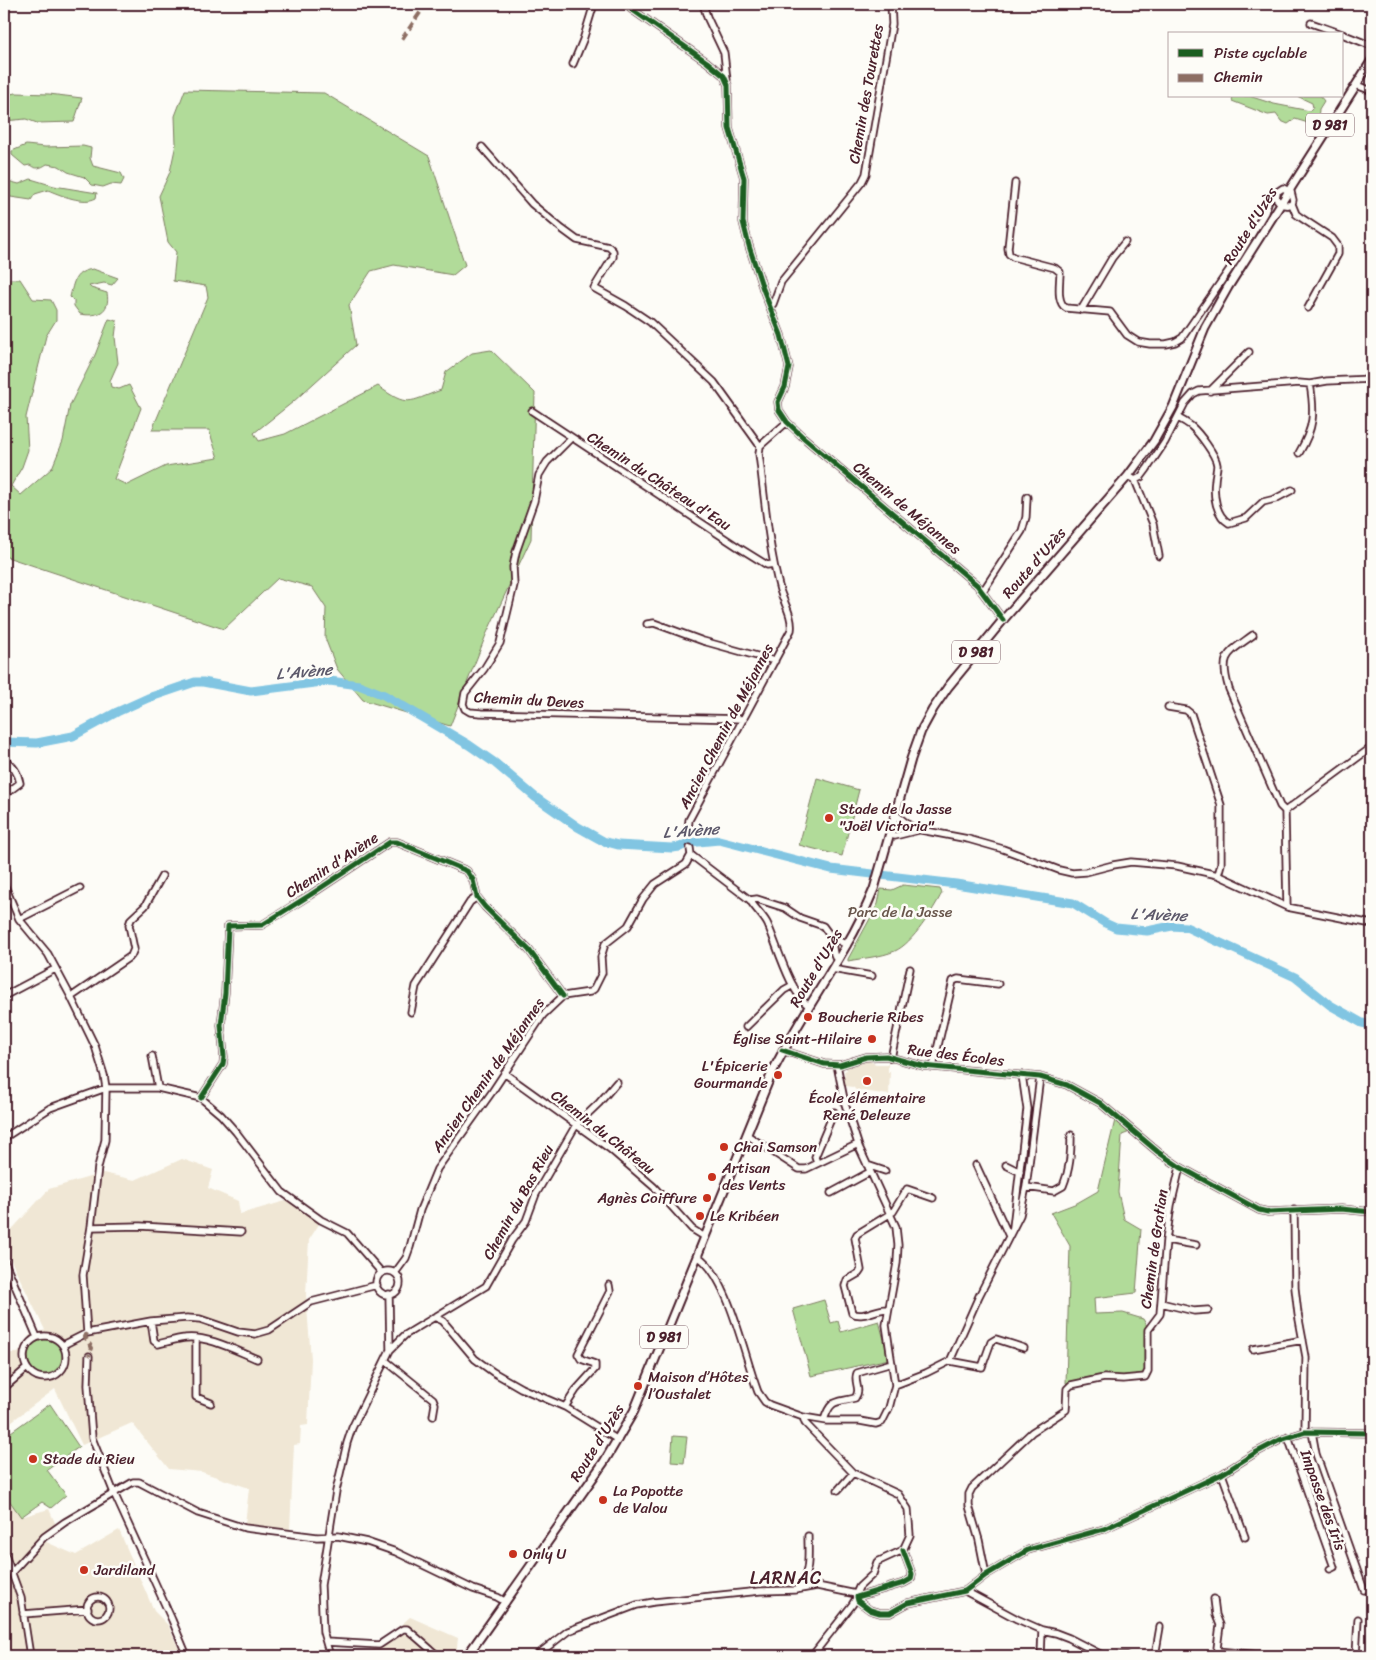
<svg xmlns="http://www.w3.org/2000/svg" width="1376" height="1660" viewBox="0 0 1376 1660" font-family="Sriracha,sans-serif">
	<style>
		.built { fill: #f0e7d5 }
		.green { fill: #b1db99; stroke: #7e7d62 }
		.lines { fill: none; stroke-linecap: round; stroke-linejoin: round }
		.river { stroke: #81c5e2; stroke-width: 9 }
		.minor-casing { stroke: #4a1f2b; stroke-width: 9 }
		.major-casing { stroke: #4a1f2b; stroke-width: 11 }
		.minor { stroke: #fdfcf7; stroke-width: 5.5 }
		.major { stroke: #fdfcf7; stroke-width: 7 }
		.quiet { stroke: #8d6e63; stroke-width: 4; stroke-dasharray: 8 4; stroke-linecap: butt }
		.cycleway-casing { stroke: #fdfcf7; stroke-width: 8 }
		.cycleway { stroke: #1b5e20; stroke-width: 5 }
		.poi-dot { fill: #c8321e; stroke: #fdfcf7; stroke-width: 2 }
		.labels { text-anchor: middle; stroke-width: 5; stroke-linejoin: round; paint-order: stroke }
		.shield { fill: #fdfcf7; stroke: #806168; stroke-width: 1 }
		.shield-label { font-size: 14px; font-weight: bold; fill: #4a1f2b }
		.street-label { font-size: 15px; fill: #4a1f2b; stroke: #fdfcf7 }
		.poi-label { font-size: 15px; fill: #4a1f2b; stroke: #fdfcf7; text-anchor: start }
		.park-label { font-size: 15px; fill: #69574c; stroke: #fdfcf7 }
		.water-label { font-size: 16px; font-style: italic; fill: #5d596b; stroke: #fdfcf7 }
		.quarter-label { font-size: 18px; letter-spacing: 1px; fill: #4a1f2b; stroke: #fdfcf7 }
	</style>
	<rect width="100%" height="100%" fill="#fdfcf7"/>
	<filter id="ink" filterUnits="userSpaceOnUse"><feTurbulence type="fractalNoise" baseFrequency=".02" numOctaves="2"/><feDisplacementMap in="SourceGraphic" scale="10" xChannelSelector="R" yChannelSelector="G"/><feConvolveMatrix kernelMatrix="1 2 1 2 8 2 1 2 1" color-interpolation-filters="sRGB"/></filter>
	<g filter="url(#ink)">
		<!-- built -->
		<path class="built" d="M869,1061L876,1064H888V1072H890L889,1095L856,1090L853,1087L845,1086L842,1076L845,1075L844,1071L847,1070L846,1068Z
			M182,1159L213,1170L208,1188L238,1201L240,1214L289,1200L321,1221L309,1240L306,1294L311,1359L308,1425L301,1426L300,1444L294,1445L290,1529L245,1524L249,1488L202,1472L169,1469L132,1423L82,1445L55,1389L4,1427V1353H18L30,1335L45,1330L4,1246V1238L49,1189L103,1173L135,1180Z
			M4,1493L21,1517L49,1509L56,1525L44,1541L76,1555L119,1530L154,1611L168,1625L182,1656H4Z
			M410,1617L458,1638L456,1656H366Z"/>
		<!-- green -->
		<path class="green" d="M185,90L324,93L429,156L465,265L453,275L394,265L371,271L349,305L356,345L293,402L254,433L259,441L285,434L378,386C408,408 408,402 441,390L446,372L472,353L491,350L535,393L531,539L486,635L450,726L363,700L337,669L325,638L326,608L312,587L278,578L224,629L4,556V279H20L33,299L51,300L56,310V320L46,336L26,417L28,450L22,467L11,486L21,495L52,468L63,441L70,405L95,355L109,319L117,321L115,337L118,363L110,381L111,387L119,389L129,385L141,408L114,479L127,485L166,466L218,458L209,430H152L208,297L206,286L173,281L176,252L168,242L159,196L170,172L176,144L175,116Z
			M16,93L49,94L82,98L74,122L37,123L26,119L4,121V95Z
			M1233,96H1249L1274,104L1310,111L1313,108L1312,103L1297,96H1320L1324,101L1319,109L1318,123L1322,126L1320,129L1305,122L1295,119L1288,124L1281,121L1276,114L1268,115L1232,101Z
			M26,145L45,147L83,146L91,148L90,158L93,166L121,173L124,179L121,185L111,184L103,187L92,185L84,177L68,172L59,166L47,164C41,168 36,170 30,165L25,166L12,155V151Z
			M31,179L54,186L97,193L96,198C84,205 60,195 48,190L35,194L31,200L4,196V180L19,184Z
			M93,269L118,278L112,285L104,283L89,286L91,288L107,293C111,313 96,317 80,314L74,306V301L70,297C74,281 74,272 93,269Z
			M817,778L859,790L842,856L799,845Z
			M903,885L940,889L942,893C933,910 913,943 895,951C881,957 863,958 848,961V959L878,904L881,889L892,890Z
			M1115,1120L1130,1132L1122,1135L1118,1192L1124,1219L1141,1229L1136,1293L1094,1298L1095,1314L1123,1313L1143,1319L1147,1326V1368L1143,1375L1085,1379L1070,1387L1066,1383L1070,1246L1051,1213L1077,1203L1098,1191Z
			M824,1300L831,1323L838,1321L841,1332L879,1321L889,1359L811,1376L793,1309Z
			M28 1357a18 18 0 1 1 36 0a18 18 0 1 1-36 0Z
			M50,1404L79,1447L47,1470L66,1495L51,1508L42,1502L21,1517L4,1493L7,1490L4,1485V1437Z
			M673,1436L687,1437L684,1463L671,1462Z"/>
		<g class="lines">
			<!-- river -->
			<path class="river" d="M4,742L37,743L73,736L117,712L148,698L195,682H203L251,691L330,681L359,685L384,695L469,745L495,763L535,797L578,827L603,841L618,845L672,848L680,847L688,843L719,840L831,869L956,884L1073,903L1105,923L1116,928L1147,931L1172,926L1186,927L1295,977L1330,1005L1362,1023L1372,1025"/>
			<!-- minor casing -->
			<g class="minor-casing">
				<path id="minor" d="M624,4L707,62L724,76L728,85L729,128L744,178L743,222L749,246L763,289L781,335L789,367L785,387L778,402L779,410L787,422L803,437L977,585L1003,620
					M703,4L707,17L724,53L727,80
					M1311,23L1342,34
					M1342,34L1372,46
					M573,64L583,40L594,4
					M1356,85L1372,91
					M482,147L532,204L562,229L577,240L609,247L613,251V257L594,288L626,306L650,322L714,382L760,446
					M1015,183L1008,248L1009,254L1013,257L1055,268L1060,272C1060,283 1056,302 1066,308L1110,312L1127,335L1138,342L1150,344H1166L1175,342L1182,338L1238,257L1265,212L1269,200L1275,194
					M1283,188L1291,192L1293,200L1292,204C1285,207 1280,204 1276,198L1277,192Z
					M1292,204L1296,214L1300,217L1332,238L1338,246V254L1308,308
					M770,306L773,304L781,282L862,182L866,174L892,24L891,4
					M1081,310L1112,258L1125,242
					M1210,391L1249,352
					M532,411L738,547L767,565L774,564
					M1178,418C1182,420 1187,423 1191,426C1199,433 1216,455 1217,465C1217,470 1215,476 1215,481C1213,495 1216,516 1229,523L1246,518L1263,502L1275,499L1292,490
					M571,438L547,462L539,475L534,501L516,552L513,567L514,585L500,643L484,669L465,693L463,704L465,709L470,712L481,713L744,719
					M1299,453C1314,428 1315,413 1310,384
					M1128,476L1135,480L1141,477L1147,469L1165,442L1185,403L1193,394L1199,391L1299,383L1310,384L1327,381L1372,379
					M1135,480L1153,524L1159,556
					M983,591L1022,531L1026,517L1027,497
					M647,624L654,623L703,641L775,661
					M1253,635C1227,654 1219,655 1229,689L1280,806L1285,811L1287,907
					M1168,707L1186,710L1191,714L1221,805V864L1218,875
					M4,760C13,765 18,772 20,783L4,795
					M1285,811L1372,747
					M895,814L910,826L921,830L968,839L1003,849L1059,870L1072,873L1086,872L1113,865L1131,862L1177,866L1218,875L1287,907L1372,924
					M688,830L689,820L791,630C793,617 784,603 780,590C768,546 765,499 759,454L760,446L787,422
					M890,835L895,836L919,830
					M691,855L750,900L757,899L785,908L800,918L823,926L831,937L834,954L837,961
					M4,884L19,919L48,954L71,997L95,1046L104,1075L106,1088L105,1140L98,1167L91,1227L83,1275L87,1333
					M750,900C755,909 764,916 768,925C777,945 791,995 809,1006
					M19,919L80,888
					M831,937L847,945
					M832,969L872,976
					M4,996L55,969
					M71,997L131,956L134,949L129,925L131,919L145,906L162,876
					M411,1012L416,986L470,902L477,897
					M746,1027L784,990L793,985
					M782,1050L824,1064L840,1065L866,1057L886,1056L923,1066L1040,1077L1067,1085L1100,1103L1158,1152L1180,1167L1259,1210L1268,1212L1341,1209L1372,1212
					M152,1056L158,1088
					M891,1058L910,969
					M933,1067L953,981L958,979L998,984
					M504,1073L610,1149L654,1187L692,1229L705,1237
					M201,1098L223,1064L224,1057L221,1025L225,993L228,926L262,925L310,895L390,842H397L467,871L473,880L477,897L485,907L529,950L563,996
					M747,1135L799,1169H806L858,1144
					M4,1138L50,1108L106,1088H158L201,1098L221,1115L236,1132L282,1192L321,1220L347,1233L382,1273
					M817,1163L815,1157L834,1112
					M867,1165L885,1171
					M976,1165L1009,1236
					M1006,1165L1020,1172
					M1026,1187L1054,1191L1063,1186C1070,1169 1071,1154 1071,1135
					M831,1193L870,1172
					M1294,1210L1295,1288L1298,1314L1306,1357L1305,1432
					M91,1227L140,1226L241,1232
					M1013,1227L1027,1109L1022,1075
					M1166,1240L1196,1245
					M697,1256C728,1273 745,1359 758,1392L765,1402L770,1405L803,1417L805,1423L853,1473L898,1494L908,1509L910,1535L903,1550
					M4,1260L37,1337
					M376 1283a12 12 0 1 1 24 0a12 12 0 1 1-24 0Z
					M395,1273L406,1258L410,1247L420,1210L437,1169L492,1092L543,1015L563,996L590,992L594,989L602,973L601,957L605,944L628,926L643,899L655,884L686,864L691,855L690,848
					M1161,1303L1194,1311L1208,1310
					M888,1309C876,1308 864,1319 852,1313L845,1286L847,1280L859,1273L861,1270L855,1238L857,1234L893,1212L907,1189L933,1198
					M434,1317L443,1321L475,1359L493,1372L521,1388L565,1407L618,1440
					M151,1321L154,1341L158,1344C167,1342 176,1339 185,1338C207,1335 237,1351 257,1359
					M24 1357a21 21 0 1 1 42 0a21 21 0 1 1-42 0Z
					M196,1338V1397L211,1403
					M63,1345L87,1333L151,1321L187,1318L200,1319L238,1332L255,1334L269,1330L311,1302L377,1285
					M1253,1349L1303,1340
					M390,1350L405,1335L486,1286L512,1240L526,1221L536,1194L576,1125L599,1103L617,1082
					M89,1356L88,1385L92,1438L114,1493L172,1620L187,1656
					M386,1361L433,1399L435,1404L433,1416
					M950,1361L982,1367L991,1342L996,1339L1024,1348
					M895,1385L926,1373L950,1361L979,1296L1020,1215L1026,1187L1040,1077
					M4,1388L27,1368
					M565,1407L576,1390L595,1369V1364L581,1359L578,1354L610,1291L609,1285
					M803,1417L827,1421H860L876,1424L882,1422L889,1408L895,1385L886,1325L897,1263L898,1245L896,1227L859,1147L845,1104L837,1065
					M824,1420C831,1399 835,1403 855,1398C862,1389 853,1382 857,1373L892,1363
					M1312,1432L1316,1454L1364,1590
					M1288,1437L1334,1567L1330,1569
					M1222,1474L1245,1537
					M838,1490L853,1473
					M903,1550L912,1574L911,1579L904,1583L857,1597L858,1601L870,1610L880,1613H890L908,1603L965,1591L986,1575L1028,1550L1104,1529L1222,1474L1255,1453L1280,1440L1305,1432L1372,1433
					M4,1552L21,1598L30,1656
					M12,1572L44,1537L65,1522L133,1482H139L198,1513L245,1528L317,1537L338,1536L367,1542L396,1552L473,1589L497,1597L506,1602
					M986,1575L979,1540L969,1506V1494L972,1488L1032,1432L1066,1410L1067,1389L1071,1385L1104,1378L1123,1379L1145,1377L1148,1371V1330L1160,1314L1166,1240L1171,1205L1180,1167
					M797,1589C811,1576 808,1554 808,1536
					M965,1591L1017,1619L1042,1630L1056,1633L1069,1638L1104,1656
					M87 1608a11 11 0 1 1 22 0a11 11 0 1 1-22 0Z
					M1214,1599L1216,1615L1220,1625L1216,1656
					M23,1614L88,1609
					M326,1642L379,1645L403,1629H407L438,1656
					M1217,1651L1271,1656
					M330,1656L323,1632L321,1585L336,1491L347,1443L352,1428L390,1350L389,1294
					M536,1656L568,1631L637,1605L654,1602L760,1591L795,1590L817,1586L856,1594
					M812,1656L852,1605L857,1597L856,1594L859,1587L873,1574L877,1562L903,1550
					M1041,1656L1042,1630
					M1119,1656H1127
					M1155,1656L1160,1627
					M1356,1656L1358,1619"/>
			</g>
			<!-- major casing -->
			<g class="major-casing">
				<path id="major" d="M467,1656L604,1462L634,1411L771,1075C793,1029 822,988 847,944C858,926 866,908 874,889L911,759L921,731L933,709L948,687L1003,620L1128,476L1154,441L1173,407L1205,328L1228,287L1372,60"/>
			</g>
			<!-- minor -->
			<use href="#minor" class="minor"/>
			<!-- major -->
			<use href="#major" class="major"/>
			<!-- quiet -->
			<path class="quiet" d="M402,39L426,4
				M87,1333L85,1337L92,1348L89,1356"/>
			<!-- cycleway casing -->
			<g class="cycleway-casing">
				<path id="cycleway" d="M624,4L707,62L724,76L728,85L729,128L744,178L743,222L749,246L763,289L781,335L789,367L785,387L778,402L779,410L787,422L803,437L977,585L1003,620
					M782,1050L824,1064L840,1065L866,1057L886,1056L923,1066L1040,1077L1067,1085L1100,1103L1158,1152L1180,1167L1259,1210L1268,1212L1341,1209L1372,1212
					M201,1098L223,1064L224,1057L221,1025L225,993L228,926L262,925L310,895L390,842H397L467,871L473,880L477,897L485,907L529,950L563,996
					M903,1550L912,1574L911,1579L904,1583L857,1597L858,1601L870,1610L880,1613H890L908,1603L965,1591L986,1575L1028,1550L1104,1529L1222,1474L1255,1453L1280,1440L1305,1432L1372,1433"/>
			</g>
			<!-- cycleway -->
			<use href="#cycleway" class="cycleway"/>
		</g>
	</g>
	<!-- markers -->
	<g class="poi-dot">
		<circle cx="829" cy="818" r="5"/>
		<circle cx="808" cy="1017" r="5"/>
		<circle cx="872" cy="1039" r="5"/>
		<circle cx="778" cy="1075" r="5"/>
		<circle cx="867" cy="1081" r="5"/>
		<circle cx="724" cy="1147" r="5"/>
		<circle cx="712" cy="1177" r="5"/>
		<circle cx="707" cy="1198" r="5"/>
		<circle cx="700" cy="1216" r="5"/>
		<circle cx="638" cy="1386" r="5"/>
		<circle cx="33" cy="1459" r="5"/>
		<circle cx="603" cy="1500" r="5"/>
		<circle cx="513" cy="1554" r="5"/>
		<circle cx="84" cy="1570" r="5"/>
	</g>
	<g class="labels">
		<!-- shield labels -->
		<g class="shield">
			<rect x="1306" y="113.5" width="48" height="23" rx="4"/>
			<rect x="952" y="640.5" width="48" height="23" rx="4"/>
			<rect x="640" y="1325.5" width="48" height="23" rx="4"/>
		</g>
		<g class="shield-label">
			<text x="1330" y="130">D 981</text>
			<text x="976" y="657">D 981</text>
			<text x="664" y="1342">D 981</text>
		</g>
		<!-- street labels -->
		<g class="street-label">
			<text transform="translate(866 94) rotate(-80)" y="5">Chemin des Tourettes</text>
			<text transform="translate(1250 226) rotate(-58)" y="5">Route d'Uzès</text>
			<text transform="translate(659 481) rotate(33)" y="5">Chemin du Château d'Eau</text>
			<text transform="translate(907 508) rotate(40)" y="5">Chemin de Méjannes</text>
			<text transform="translate(1034 563) rotate(-49)" y="5">Route d'Uzès</text>
			<text transform="translate(529 700) rotate(3)" y="5">Chemin du Deves</text>
			<text transform="translate(726 726) rotate(-62)" y="5">Ancien Chemin de Méjannes</text>
			<text transform="translate(332 865) rotate(-33)" y="5">Chemin d'Avène</text>
			<text transform="translate(816 968) rotate(-59)" y="5">Route d'Uzès</text>
			<text transform="translate(956 1055) rotate(7)" y="5">Rue des Écoles</text>
			<text transform="translate(488 1075) rotate(-55)" y="5">Ancien Chemin de Méjannes</text>
			<text transform="translate(603 1132) rotate(38)" y="5">Chemin du Château</text>
			<text transform="translate(518 1202) rotate(-61)" y="5">Chemin du Bas Rieu</text>
			<text transform="translate(1154 1249) rotate(-82)" y="5">Chemin de Gratian</text>
			<text transform="translate(597 1443) rotate(-58)" y="5">Route d'Uzès</text>
			<text transform="translate(1323 1500) rotate(70)" y="5">Impasse des Iris</text>
		</g>
		<!-- poi labels -->
		<g class="poi-label">
			<text x="839" y="814">Stade de la Jasse<tspan x="839" dy="17">"Joël Victoria"</tspan></text>
			<text x="818" y="1022">Boucherie Ribes</text>
			<text x="862" y="1044" text-anchor="end">Église Saint-Hilaire</text>
			<text x="768" y="1071" text-anchor="end">L'Épicerie<tspan x="768" dy="17">Gourmande</tspan></text>
			<text x="867" y="1103" text-anchor="middle">École élémentaire<tspan x="867" dy="17">René Deleuze</tspan></text>
			<text x="734" y="1152">Chai Samson</text>
			<text x="722" y="1173">Artisan<tspan x="722" dy="17">des Vents</tspan></text>
			<text x="697" y="1203" text-anchor="end">Agnès Coiffure</text>
			<text x="710" y="1221">Le Kribéen</text>
			<text x="648" y="1382">Maison d’Hôtes<tspan x="648" dy="17">l’Oustalet</tspan></text>
			<text x="43" y="1464">Stade du Rieu</text>
			<text x="613" y="1496">La Popotte<tspan x="613" dy="17">de Valou</tspan></text>
			<text x="523" y="1559">Only U</text>
			<text x="94" y="1575">Jardiland</text>
		</g>
		<!-- park labels -->
		<g class="park-label">
			<text x="900" y="917">Parc de la Jasse</text>
		</g>
		<!-- water labels -->
		<g class="water-label">
			<text transform="translate(304 671) rotate(-5)" y="6">L'Avène</text>
			<text transform="translate(691 830) rotate(-4)" y="6">L'Avène</text>
			<text transform="translate(1159 914) rotate(2)" y="6">L'Avène</text>
		</g>
		<!-- quarter labels -->
		<g class="quarter-label">
			<text x="786" y="1584">LARNAC</text>
		</g>
	</g>
	<!-- margin -->
	<rect width="1376" height="1660" fill="none" stroke="#fdfcf7" stroke-width="20"/>
	<rect x="10" y="10" width="1356" height="1640" fill="none" stroke="#4a1f2b" stroke-width="2" filter="url(#ink)"/>
	<!-- legend -->
	<rect x="1168" y="32" width="175" height="65" fill="#fdfcf7" stroke="#b5a4a5"/>
	<rect x="1178" y="49" width="25" height="8" fill="#1b5e20" stroke="#b5a4a5"/>
	<text x="1214" y="58" font-size="15" fill="#4a1f2b">Piste cyclable</text>
	<rect x="1178" y="74" width="25" height="8" fill="#8d6e63" stroke="#b5a4a5"/>
	<text x="1214" y="82" font-size="15" fill="#4a1f2b">Chemin</text>
</svg>
